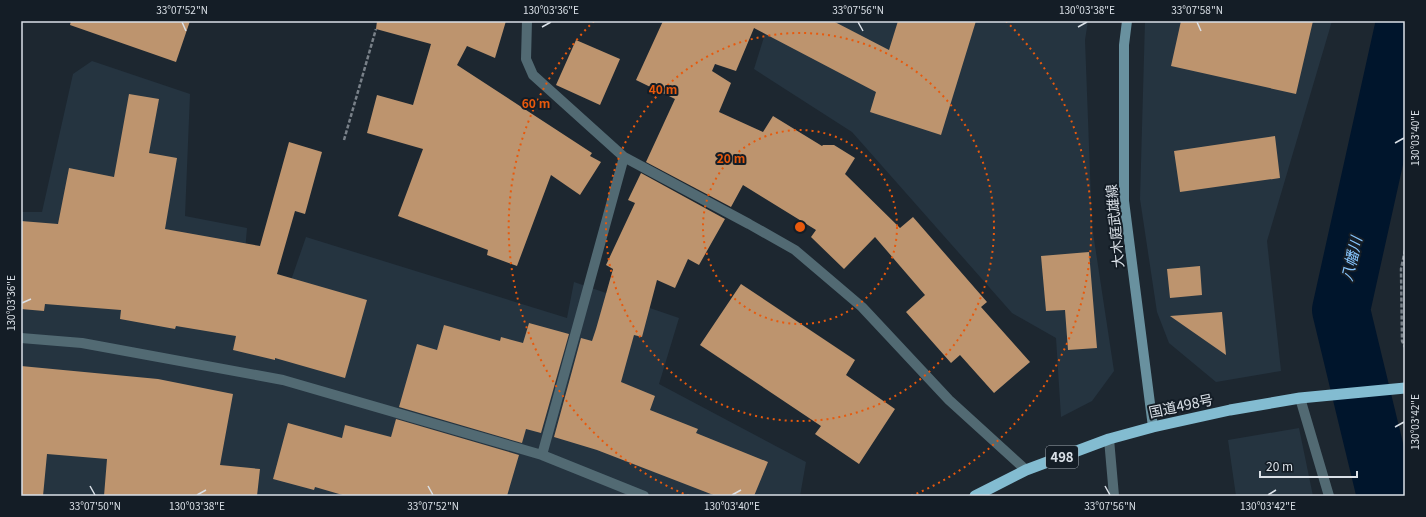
<svg xmlns="http://www.w3.org/2000/svg" width="1426" height="517" viewBox="0 0 1426 517" font-family="Georgia,'Noto Sans JP',serif">
	<style>
		.built { fill: #253440 }
		.water { fill: #00152c }
		.lines { fill: none; stroke-linecap: round; stroke-linejoin: round }
		.river { stroke: #00152c; stroke-width: 58 }
		.building { fill: #bd946e }
		.path { stroke: #798189; stroke-width: 2.5; stroke-dasharray: 4 2; stroke-linecap: butt }
		.minor { stroke: #526a73; stroke-width: 10 }
		.secondary { stroke: #69919f; stroke-width: 10 }
		.trunk { stroke: #83bcd1; stroke-width: 11 }
		.ticks { fill: none; stroke: #dae0e7; stroke-width: 1.5 }
		.ring { fill: none; stroke: #e8590c; stroke-width: 2; stroke-dasharray: 2 4 }
		.labels { text-anchor: middle; stroke-width: 4; stroke-linejoin: round; paint-order: stroke }
		.shield { fill: #141d26; stroke: #9fa6ad; stroke-width: 1 }
		.shield-label { font-size: 13px; font-weight: bold; fill: #dae0e7 }
		.street-label { font-size: 14px; fill: #dae0e7; stroke: #141d26 }
		.water-label { font-size: 15px; font-style: italic; fill: #88c6fe; stroke: #141d26 }
		.centre { fill: #e8590c; stroke: #141d26; stroke-width: 2 }
		.ring-label { font-size: 12px; text-anchor: middle; font-weight: bold; fill: #e8590c; stroke: #141d26; stroke-width: 4; stroke-linejoin: round; paint-order: stroke }
		.neatline { fill: none; stroke: #dae0e7; stroke-width: 1.5 }
		.ticks-label { font-size: 10px; text-anchor: middle; fill: #dae0e7 }
	</style>
	<rect width="100%" height="100%" fill="#1d2730"/>
	<!-- built -->
	<path class="built" d="M769,21H1088L1085,40L1092,226L1114,371L1092,401L1061,417L1056,338L1012,313L852,132L754,69Z
		M1145,21H1332L1267,241L1281,371L1216,382L1169,343L1157,312L1140,199Z
		M92,61L190,94L185,216L247,228L243,275L289,286L306,237L567,318L574,282L679,318L659,384L806,462L800,496H21V212H42L73,74Z
		M1299,428L1313,496H1236L1228,440Z"/>
	<!-- water -->
	<path class="water" d="M1334,303L1365,307L1378,428L1402,496H1363L1337,413Z"/>
	<g class="lines">
		<!-- river -->
		<path class="river" d="M1386,496L1341,310L1405,22"/>
	</g>
	<!-- building -->
	<path class="building" d="M71,21H190L176,62L70,25Z
		M377,21H506L495,58L467,46L457,65L592,153L590,156L601,162L580,195L551,175L517,266L487,255L488,250L398,216L423,149L367,133L377,95L413,105L431,44L376,29Z
		M663,21H833L889,50L898,21H976L941,135L870,112L876,92L754,28L736,71L715,64L712,71L731,83L719,112L763,132L773,116L822,146L823,145H834L855,158L845,174L900,228L913,217L987,302L981,307L1030,362L994,393L960,355L951,363L906,312L925,295L875,237L844,269L811,237L816,230L743,185L731,207L646,162L675,99L636,80Z
		M1181,21H1313L1296,94L1171,66Z
		M576,40L620,59L600,105L556,85Z
		M129,94L159,99L149,153L177,158L165,229L260,246L289,142L322,152L305,214L295,211L277,274L367,300L345,378L275,358V360L233,350L236,336L176,326L175,329L120,319L121,310L45,304L44,311L21,309V221L58,224L69,168L114,177Z
		M1275,136L1280,178L1180,192L1174,151Z
		M641,173L725,219L699,265L688,259L675,288L657,280L642,337L634,335L621,382L655,396L650,410L698,429L696,433L768,462L754,496H716L597,450L554,437L581,338L592,341L596,329L613,269L606,265L635,203L628,200Z
		M1089,252L1097,348L1068,350L1065,310L1046,311L1041,256Z
		M1200,266L1202,295L1170,298L1167,269Z
		M741,284L855,360L846,375L895,409L859,464L815,434L821,426L700,345Z
		M1222,312L1226,355L1170,316Z
		M529,323L569,334L541,433L526,429L522,443L399,407L417,344L437,350L444,325L500,341L501,337L523,343Z
		M21,366L158,379L233,394L220,465L260,469L257,496H104L107,459L47,454L43,496H21Z
		M396,419L519,455L507,496H346L315,487L314,490L273,479L288,423L342,438L345,425L391,437Z"/>
	<g class="lines">
		<!-- path -->
		<path class="path" d="M344,140L376,29
			M1405,250L1401,269L1402,341L1405,347"/>
		<!-- minor -->
		<path class="minor" d="M527,21L526,59L533,75L624,157L749,224L795,250L862,307L949,400L1026,470
			M21,338L82,343L283,380L542,455L644,496
			M1300,398L1329,496
			M1109,439L1114,496
			M542,455L624,157"/>
		<!-- secondary -->
		<path class="secondary" d="M1127,21L1124,45V201L1153,427"/>
		<!-- trunk -->
		<path class="trunk" d="M975,496L1026,470L1109,439L1153,427L1230,410L1300,398L1405,388"/>
	</g>
	<!-- ticks -->
	<path class="ticks" d="M182,22L186,31M858,22L863,31M1197,22L1201,31M542,27L551,22M1078,27L1087,22M1395,143L1404,138M22,303L31,299M1395,427L1404,422M90,486L95,495M428,486L433,495M1105,486L1110,495M197,495L206,490M732,495L741,490M1268,495L1276,490"/>
	<!-- distance rings -->
	<g class="ring">
		<circle cx="800" cy="227" r="97"/>
		<circle cx="800" cy="227" r="194"/>
		<path d="M689 496A291 291 0 0 1 594 21M1006 21A291 291 0 0 1 911 496"/>
	</g>
	<g class="labels">
		<!-- shield labels -->
		<rect class="shield" x="1046" y="446" width="32" height="22" rx="3"/>
		<g class="shield-label">
			<text x="1062" y="462">498</text>
		</g>
		<!-- street labels -->
		<g class="street-label">
			<text transform="translate(1115 226) rotate(-95)" y="5">大木庭武雄線</text>
			<text transform="translate(1181 406) rotate(-12)" y="5">国道498号</text>
		</g>
		<!-- water labels -->
		<g class="water-label">
			<text transform="translate(1352 259) rotate(-77)" y="5">八幡川</text>
		</g>
	</g>
	<circle cx="800" cy="227" r="6" class="centre"/>
	<g class="ring-label">
		<text x="663" y="94">40 m</text>
		<text x="536" y="108">60 m</text>
		<text x="731" y="163">20 m</text>
	</g>
	<!-- border -->
	<rect width="1426" height="517" fill="none" stroke="#141d26" stroke-width="44"/>
	<!-- scale -->
	<path d="M1260 471v6h97v-6" fill="none" stroke="#dae0e7" stroke-width="2"/>
	<text x="1266" y="471" font-size="12" fill="#dae0e7" stroke="#141d26" stroke-width="3" paint-order="stroke">20 m</text>
	<rect x="22" y="22" width="1382" height="473" class="neatline"/>
	<g class="ticks-label">
		<text x="182" y="14">33°07'52"N</text>
		<text x="551" y="14">130°03'36"E</text>
		<text x="858" y="14">33°07'56"N</text>
		<text x="1087" y="14">130°03'38"E</text>
		<text x="1197" y="14">33°07'58"N</text>
		<text transform="translate(1415 138) rotate(-90)" y="4">130°03'40"E</text>
		<text transform="translate(11 303) rotate(-90)" y="4">130°03'36"E</text>
		<text transform="translate(1415 422) rotate(-90)" y="4">130°03'42"E</text>
		<text x="95" y="510">33°07'50"N</text>
		<text x="197" y="510">130°03'38"E</text>
		<text x="433" y="510">33°07'52"N</text>
		<text x="732" y="510">130°03'40"E</text>
		<text x="1110" y="510">33°07'56"N</text>
		<text x="1268" y="510">130°03'42"E</text>
	</g>
</svg>
